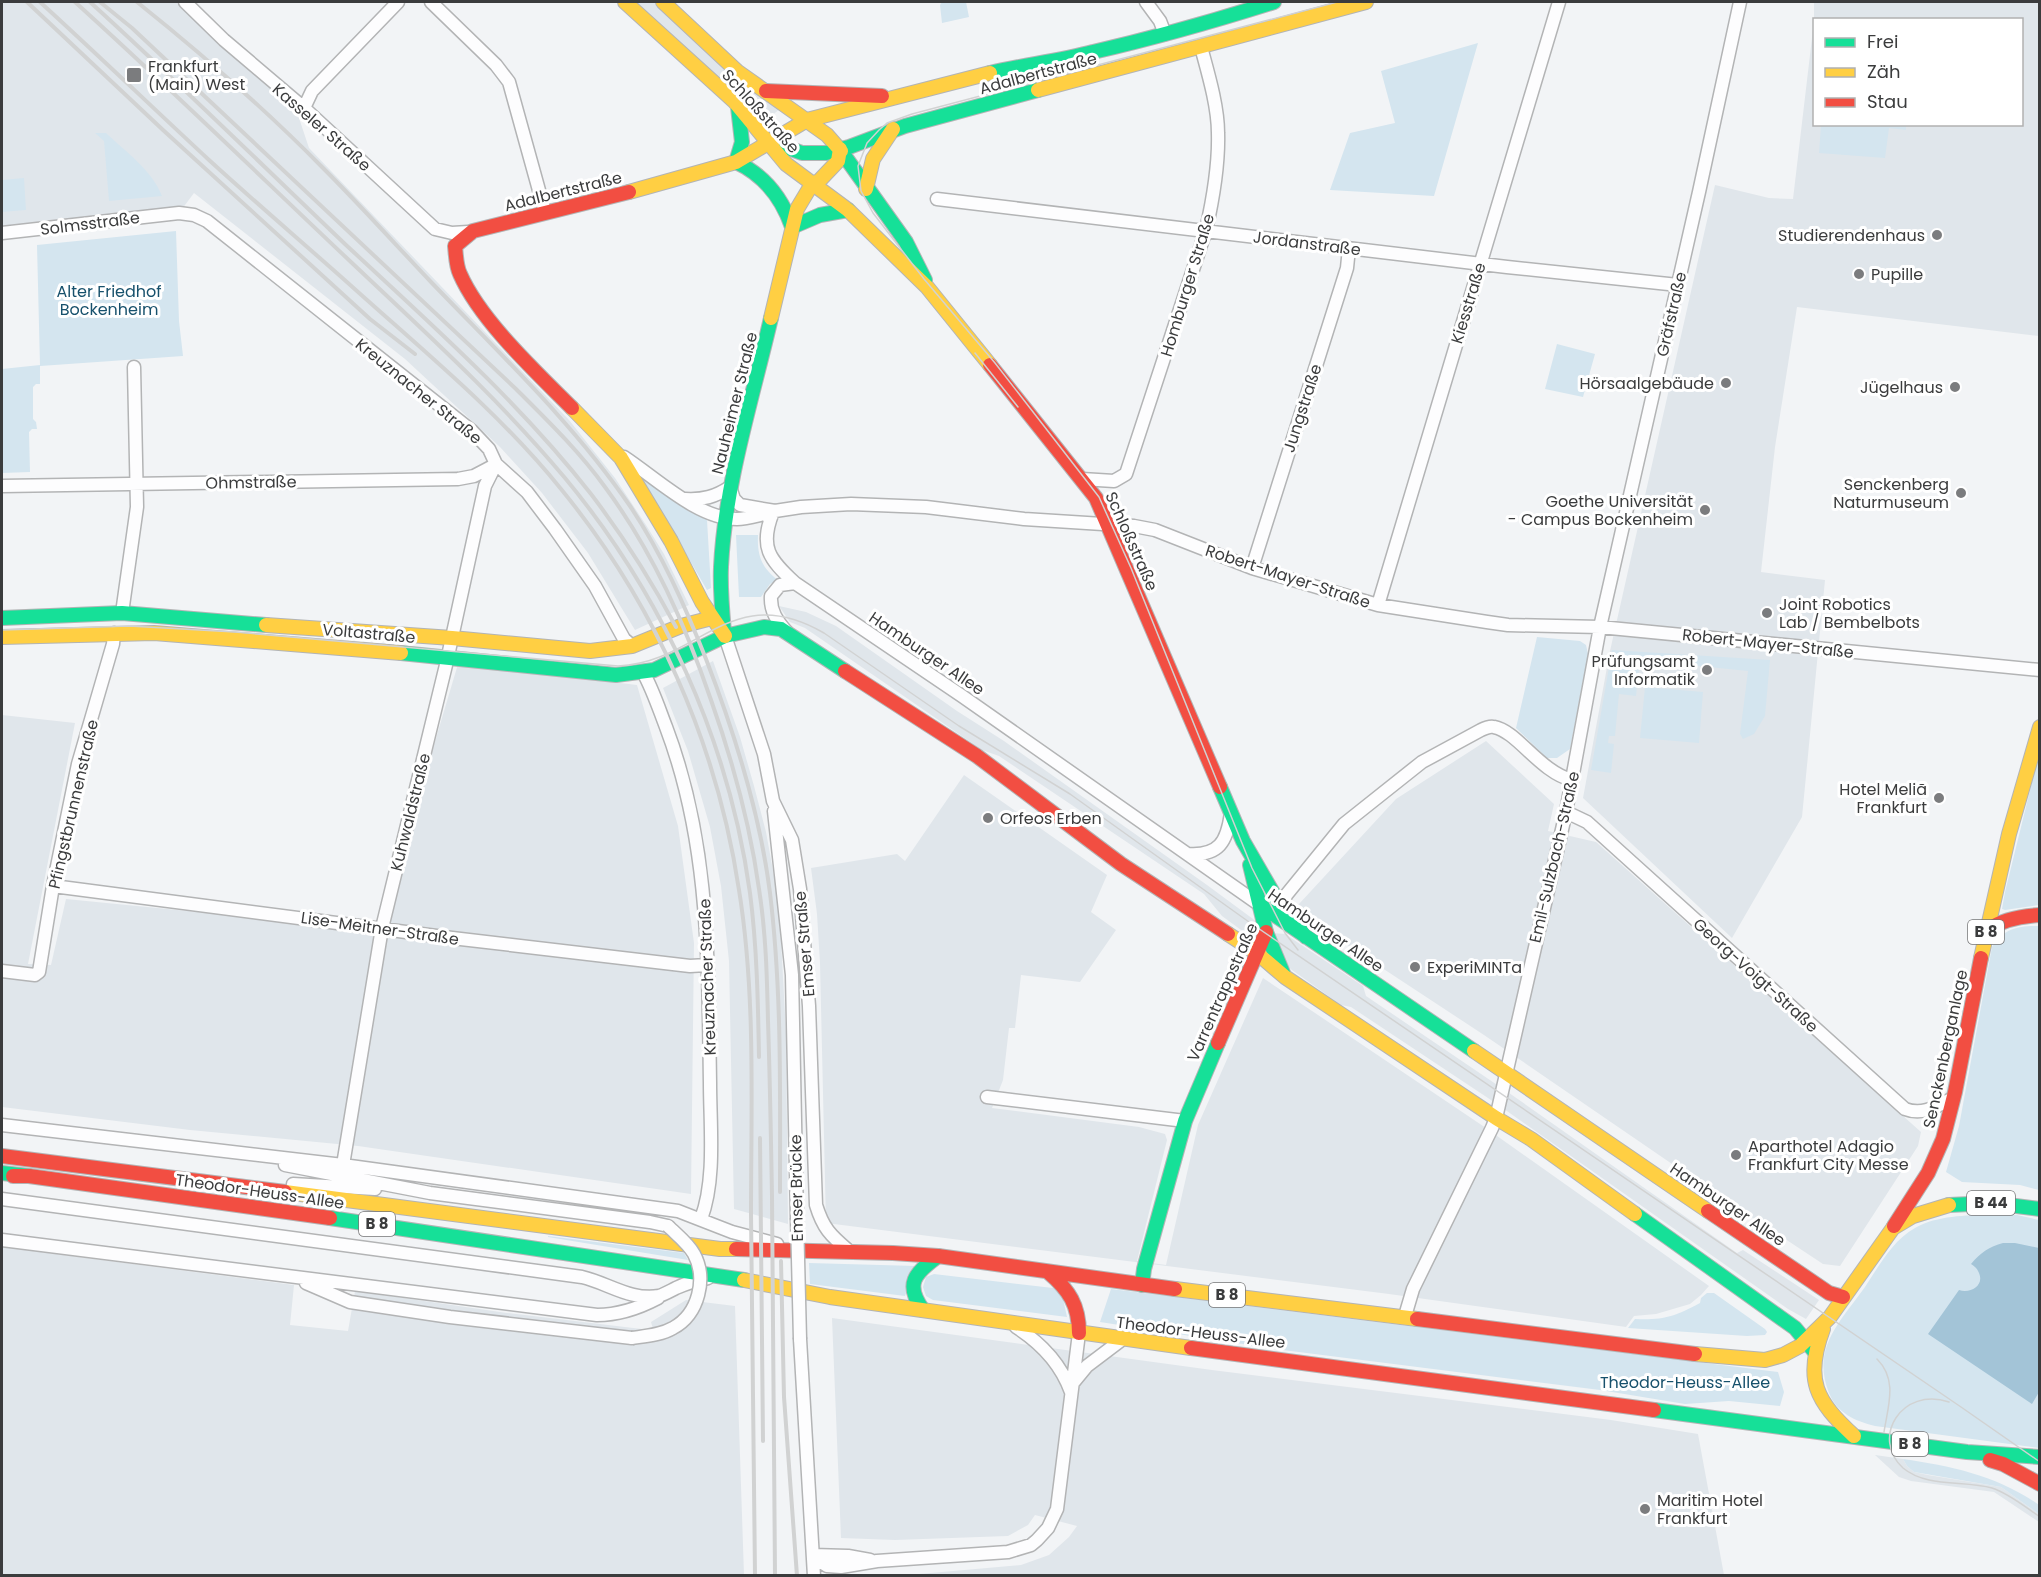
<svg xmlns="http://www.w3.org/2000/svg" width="2041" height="1577" viewBox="0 0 2041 1577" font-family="Poppins,sans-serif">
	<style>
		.built { fill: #e0e6eb; fill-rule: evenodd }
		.green { fill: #d4e5ef }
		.water { fill: #a3c4d7 }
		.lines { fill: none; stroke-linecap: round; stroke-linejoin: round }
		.street-casing { stroke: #b3b4b5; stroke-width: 15 }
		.fast-casing { stroke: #b3b4b5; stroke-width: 16 }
		.slow-casing { stroke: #b3b4b5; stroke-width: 16 }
		.jam-casing { stroke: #b3b4b5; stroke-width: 16 }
		.street { stroke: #fdfdfe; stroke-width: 12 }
		.fast { stroke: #16e098; stroke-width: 14 }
		.slow { stroke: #ffcf43; stroke-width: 14 }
		.jam { stroke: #f24e42; stroke-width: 14 }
		.tram { stroke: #d1d2d2; stroke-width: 1.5 }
		.rail { stroke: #d1d2d2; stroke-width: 4 }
		.street-bridge-casing { stroke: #b3b4b5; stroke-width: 15; stroke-linecap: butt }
		.street-bridge { stroke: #fdfdfe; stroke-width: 12 }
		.poi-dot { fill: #7b7c7e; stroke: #fff; stroke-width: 2 }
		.labels { text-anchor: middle; stroke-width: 6; stroke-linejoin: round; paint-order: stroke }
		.shield { fill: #fff; stroke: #767677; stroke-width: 1.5 }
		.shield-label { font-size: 15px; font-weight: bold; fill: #3b3c3d }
		.poi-label { font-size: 16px; fill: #3b3c3d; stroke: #fff; text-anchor: start }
		.street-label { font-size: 16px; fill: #3b3c3d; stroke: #fff }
		.park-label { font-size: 16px; fill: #17516c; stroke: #fff }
	</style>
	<rect width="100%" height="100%" fill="#f2f4f6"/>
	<!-- built -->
	<path class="built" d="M2,2H176L297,112L309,148L569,420L615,478L646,525L664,554L689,605L635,630L588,553L542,493L500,447L405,359L194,193L179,213L2,233Z
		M635,2H660L781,108L764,122Z
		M1814,2H2039V336L1797,307L1775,447L1761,572L1825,580L1802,817L1732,938L1583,798L1610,651L1715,185L1769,198L1793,199L1814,21ZM1814,20H2022V124H1814Z
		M779,606L806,612L836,626L957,711L1004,741L1207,885L1272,933L1285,934L1363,986L1366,996L1512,1095L1737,1253L1743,1250L1819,1300L1806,1319L1788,1309L1497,1104L1351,1007L1341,1005L1292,970L1267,949L1222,916L1204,894L999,756L982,750L805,628L790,622Z
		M713,661L740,737L754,786L766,832L776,887L781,940L786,1033L788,1224L734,1209L729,961L721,886L710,827L688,751L663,688Z
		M458,664L637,685L678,826L694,943L691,1194L358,1146L190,1130L2,1107V715L75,723L28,964L51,965L66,899L379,930Z
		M1486,741L1554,804L1548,831L1596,842L1921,1132L1918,1146L1840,1266L1823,1264L1694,1179L1484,1035L1300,914L1299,904L1396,799Z
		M964,775L1107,875L1091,912L1116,930L1080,982L1021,975L1015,1028H1009L1003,1080L992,1108L1139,1127L1165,1134L1167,1140L1137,1261L1166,1265L1198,1125L1263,978L1483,1126L1709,1286L1701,1295L1690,1304L1656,1314L1634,1316L1626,1327L1389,1294L826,1223L820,963L817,914L811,868L897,854L905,861Z
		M2,1247L294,1285L290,1325L348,1331L355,1291L507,1313L650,1330L653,1329L651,1322L686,1300L735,1306L744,1575L2,1576Z
		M832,1318L1212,1370L1611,1420L1698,1434L1724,1575H908L1021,1565L1049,1555L1069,1537L1077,1526L1035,1515L1028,1525L1008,1536L895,1540L841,1538Z
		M1875,1455L1903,1459L1907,1466L1914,1472L1928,1475L2001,1487L2039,1514V1522L1994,1492L1911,1481L1899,1477Z"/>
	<!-- green -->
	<path class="green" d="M942,2H966L969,17L942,23L940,5Z
		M1478,43L1434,196L1330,190L1350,133L1395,123L1381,71Z
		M1821,125V124L1906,125V130L1889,128L1885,158L1819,153Z
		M95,133H106C126,152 152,170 162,196L109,201L104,141Z
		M24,178L26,210L2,212V180Z
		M176,231L179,321L183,356L40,366V384H36L33,387V419L36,422L37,429H32L29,432L30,472L2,473V369L40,365L37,245Z
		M1557,344L1595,354L1583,397L1545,389Z
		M643,475L707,520L711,588L707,590L642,478Z
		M736,535H758C757,556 762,568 778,580L770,584L761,597H739Z
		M1537,637L1580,641L1586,645L1588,654L1570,749L1557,758H1547L1516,728Z
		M1612,650L1770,660L1765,716L1754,734L1743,739L1740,734L1748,671L1640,660L1636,696L1619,694L1615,736H1609L1608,743L1614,744L1611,773L1591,770Z
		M1645,687L1703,692L1699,743L1640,738Z
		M2039,754V905L2005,910L2002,909L2005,892Z
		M2039,926V1190L2020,1185L1962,1182L1946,1172L1959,1126L1992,947C2004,928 2019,926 2039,926Z
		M1991,1214L2017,1215L2039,1220V1448L1875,1426C1855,1421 1837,1413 1829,1393C1811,1348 1840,1322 1865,1287C1879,1266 1892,1241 1915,1228C1938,1215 1965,1216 1991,1214Z
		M548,1236L684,1253L688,1260L548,1237Z
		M809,1263L916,1266L905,1296L810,1284Z
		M934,1274L1053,1288L1062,1294L1067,1317L933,1300L926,1296L923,1287L926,1277Z
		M1111,1289L1778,1372L1784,1392L1780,1406L1729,1401L1685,1404L1600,1390L1275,1349L1100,1322Z
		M1707,1293H1714L1765,1329L1767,1332L1765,1335L1747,1336L1628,1328L1635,1319C1664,1320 1674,1317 1700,1303L1701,1298Z
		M1903,1459C1952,1466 1998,1476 2039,1505V1514L2001,1487L1914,1472L1907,1466Z"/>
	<!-- water -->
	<path class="water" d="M2003,1243H2015L2039,1248V1392L2032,1404L1928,1334L1959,1290C1971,1294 1986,1285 1978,1271C1977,1268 1974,1266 1971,1264C1981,1252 1989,1247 2003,1243Z"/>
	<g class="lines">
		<!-- street casing -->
		<g class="street-casing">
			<path id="street" d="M185,2L224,40L304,108L435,229L452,233L468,232
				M431,2L496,65L509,82L545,212
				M1146,2L1160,21L1165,34
				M304,108L312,91L398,2
				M937,199L1507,267L1678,285
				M2,233L179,213L194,215L207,221L472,431L489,449L496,464L527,492L555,529L595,586L624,639L632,646
				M624,457C656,478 698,519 737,519C747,519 759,515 769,513
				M1082,479L1114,481L1126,474L1206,230C1213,199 1219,166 1218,133C1218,106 1208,73 1201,47
				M2,486L458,479L474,476L493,466
				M685,499C703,500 715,497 730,487L734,499L740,505L775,511L801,507L851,504L926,507L1024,519L1134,526L1155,530L1252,568L1378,605L1487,622L1508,625L1600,627L2040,670
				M773,512C759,547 769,559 795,583L962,696L1260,905
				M1252,568L1347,268L1349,248
				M1378,605L1559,2
				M122,613L137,507L134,367
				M787,632C777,621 770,611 771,596L780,585L795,583
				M725,636L764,754L773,801L792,840L800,889L809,1006L816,1205C823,1228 830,1235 849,1251
				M643,672C653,690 659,709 666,727C710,843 708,961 710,1083C710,1125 716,1180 701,1219
				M774,811L792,975L797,1218
				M1566,812L1587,822L1905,1109C1923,1116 1937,1106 1953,1098
				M1188,854C1219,856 1227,842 1231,813
				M53,886L452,938L690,966L707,965
				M1277,911L1287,894L1344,824L1422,762L1481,730C1485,728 1490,726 1494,727C1517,731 1540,772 1572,780
				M2,971L35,975L39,972L53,886L78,764L113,644L114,633
				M987,1097L1185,1121
				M2,1125L343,1165L678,1211L732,1232L777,1244
				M285,1165L430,1193L650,1222L668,1226
				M343,1165L382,928L446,665L485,486L496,464
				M293,1184L375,1189
				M2,1199L582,1277C608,1283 631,1301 659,1296C665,1294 670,1291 676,1288C687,1283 697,1280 708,1278
				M2,1240L597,1315C619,1315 639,1308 658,1298
				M306,1283L350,1302L450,1317L632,1338
				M1405,1316L1413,1289L1492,1128L1496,1118L1566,812L1600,627L1699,192L1740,2
				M1016,1327C1041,1343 1061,1364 1071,1392
				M800,1339L814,1576
				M1073,1383L1087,1366L1124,1338
				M813,1555L848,1556L870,1560
				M813,1557L827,1566L841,1567L877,1561L1008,1552L1031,1545L1037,1540L1048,1528L1057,1509L1079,1333"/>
		</g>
		<!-- fast casing -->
		<g class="fast-casing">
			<path id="fast" d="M990,73C1024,65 1059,61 1093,52C1154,38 1214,21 1274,2
				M769,141L802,153H826L849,147L905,126L1038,90
				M841,151L906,242L925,280
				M736,162C764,175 782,198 792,227L820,215L848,210
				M736,162L742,142L738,107
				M2,618L122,613L266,625
				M724,632C722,610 720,589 721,567C725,483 752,400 771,318
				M401,653L616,675L654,670L725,636L764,627L781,629L845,671
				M1220,787L1243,841L1280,905L1306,937
				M1250,865L1266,932L1283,973
				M1260,905L1474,1051
				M2,1173L29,1176
				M1949,1205L1992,1203L2040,1209
				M1635,1214L1795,1328L1814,1351
				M330,1218L744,1280
				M1142,1285L1144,1269L1185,1121L1218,1043
				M923,1310C904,1284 915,1273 938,1256
				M1654,1410L1967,1452L2040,1457"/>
		</g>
		<!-- slow casing -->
		<g class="slow-casing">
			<path id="slow" d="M625,2L734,101L786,164L848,210L927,287L990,365
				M663,2L738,72L827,135L841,151
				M1038,90L1366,2
				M866,189L873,159L893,129
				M629,192L736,162L807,120L990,73
				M771,318L797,209L812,184L819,181L838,161L840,149
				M572,408L621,458L671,541L702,602L725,636
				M266,625L452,638L590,651L632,646L681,626L712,618
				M2,637L154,633L401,653
				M1228,934L1257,953L1285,977L1496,1118L1531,1139L1635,1214
				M1981,958L2009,834L2040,727
				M1474,1051L1708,1211
				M285,1192L720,1249H736
				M744,1280L830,1297L1191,1348
				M1175,1289L1417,1319
				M1823,1329C1804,1380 1816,1401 1854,1436
				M1695,1354L1765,1360L1783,1355L1800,1346L1830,1317L1893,1228L1913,1216L1949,1205"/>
		</g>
		<!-- jam casing -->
		<g class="jam-casing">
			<path id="jam" d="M766,91L882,96
				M990,365L1096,498L1220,787
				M572,408C536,372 480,320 460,274C456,266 456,255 455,246L473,231L629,192
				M845,671L977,756L1121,864L1228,934
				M1987,930C2003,919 2021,916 2040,915
				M1218,1043L1266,932
				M2,1156L285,1192
				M13,1176H29L330,1218
				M1708,1211L1829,1293L1843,1297
				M1894,1226L1928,1173L1943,1139L1955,1092L1981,958
				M736,1249L893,1253L938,1256L1175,1289
				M1048,1272C1069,1290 1079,1305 1079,1333
				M1417,1319L1695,1354
				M1191,1348L1654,1410
				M1990,1460L2003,1464L2040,1484"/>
		</g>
		<!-- street -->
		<use href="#street" class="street"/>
		<!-- fast -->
		<use href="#fast" class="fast"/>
		<!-- slow -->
		<use href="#slow" class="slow"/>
		<!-- jam -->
		<use href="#jam" class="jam"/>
		<!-- tram -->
		<path class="tram" d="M975,353L1018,407
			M2,630L129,626L235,632L618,666C699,663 731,579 824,633L959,726L1070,794L1249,922L1961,1407L2040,1462
			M1298,950L1285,933L1252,868L1131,568L1099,497L995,363L924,279L873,213L861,191L858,166L867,143L879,130L887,123L912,114L1337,2
			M1877,1359C1898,1380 1888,1406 1884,1432
			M1949,1402C1902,1386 1870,1438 1903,1468C1927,1488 1964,1480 1992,1488C2010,1494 2025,1507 2040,1517"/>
		<!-- rail -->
		<path class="rail" d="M27,2L163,130L370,319L415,354
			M40,2C97,54 153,108 209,160C255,202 302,242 348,283C421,349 499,412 561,489C655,604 717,743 739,890C756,995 751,1108 751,1214C752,1335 754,1455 755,1576
			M75,2C169,87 260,176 352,263C425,332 500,400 565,478C662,595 729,740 750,893C757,947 758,1002 759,1057
			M90,2C177,81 261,164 346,245C431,324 519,402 591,494C623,536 651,580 676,627
			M100,2L132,28L516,389C547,420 579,451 605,487C653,552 685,624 711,700C733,762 750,824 759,889C766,933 767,977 768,1021C770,1080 771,1139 772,1197C773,1323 774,1449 775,1576
			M137,2C202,54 265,109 323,168C360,205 395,244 431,282C500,354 574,424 630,506C662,554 685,606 706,659C735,734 760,813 770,893C782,992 780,1092 780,1192
			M760,1138L763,1441
			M781,1261L784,1397L797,1576"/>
		<!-- street-bridge casing -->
		<g class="street-bridge-casing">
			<path id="street-bridge" d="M797,1218L800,1339
				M632,1338C646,1336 661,1335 673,1328C699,1314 707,1278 694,1254C688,1243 677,1235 668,1226"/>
		</g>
		<!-- street-bridge -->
		<use href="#street-bridge" class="street-bridge"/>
	</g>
	<!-- markers -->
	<g class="poi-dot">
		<rect x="126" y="67" width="16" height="16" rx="3"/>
		<circle cx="1937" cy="235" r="6"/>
		<circle cx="1859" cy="274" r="6"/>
		<circle cx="1726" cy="383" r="6"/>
		<circle cx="1955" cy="387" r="6"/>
		<circle cx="1961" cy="493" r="6"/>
		<circle cx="1705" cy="510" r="6"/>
		<circle cx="1767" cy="613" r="6"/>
		<circle cx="1707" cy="670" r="6"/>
		<circle cx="1939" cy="798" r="6"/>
		<circle cx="988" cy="818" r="6"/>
		<circle cx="1415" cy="967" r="6"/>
		<circle cx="1736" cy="1155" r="6"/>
		<circle cx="1645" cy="1509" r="6"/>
	</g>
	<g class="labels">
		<!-- shield labels -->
		<g class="shield">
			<rect x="1968" y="920" width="36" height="24" rx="4.5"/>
			<rect x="1967" y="1191" width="48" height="24" rx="4.5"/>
			<rect x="359" y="1212" width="36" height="24" rx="4.5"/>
			<rect x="1209" y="1283" width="36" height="24" rx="4.5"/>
			<rect x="1892" y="1432" width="36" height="24" rx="4.5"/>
		</g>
		<g class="shield-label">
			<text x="1986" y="937">B 8</text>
			<text x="1991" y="1208">B 44</text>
			<text x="377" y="1229">B 8</text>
			<text x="1227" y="1300">B 8</text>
			<text x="1910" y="1449">B 8</text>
		</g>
		<!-- poi labels -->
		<g class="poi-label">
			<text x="148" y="72">Frankfurt<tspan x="148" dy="18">(Main) West</tspan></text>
			<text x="1925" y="241" text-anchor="end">Studierendenhaus</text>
			<text x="1871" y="280">Pupille</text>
			<text x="1714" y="389" text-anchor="end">Hörsaalgebäude</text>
			<text x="1943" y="393" text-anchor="end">Jügelhaus</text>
			<text x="1949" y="490" text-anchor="end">Senckenberg<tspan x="1949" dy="18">Naturmuseum</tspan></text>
			<text x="1693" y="507" text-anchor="end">Goethe Universität<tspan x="1693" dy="18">- Campus Bockenheim</tspan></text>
			<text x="1779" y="610">Joint Robotics<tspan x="1779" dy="18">Lab / Bembelbots</tspan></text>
			<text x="1695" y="667" text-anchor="end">Prüfungsamt<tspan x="1695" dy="18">Informatik</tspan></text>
			<text x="1927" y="795" text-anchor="end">Hotel Meliã<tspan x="1927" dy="18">Frankfurt</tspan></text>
			<text x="1000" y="824">Orfeos Erben</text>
			<text x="1427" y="973">ExperiMINTa</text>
			<text x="1748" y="1152">Aparthotel Adagio<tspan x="1748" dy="18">Frankfurt City Messe</tspan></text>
			<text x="1657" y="1506">Maritim Hotel<tspan x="1657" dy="18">Frankfurt</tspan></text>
		</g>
		<!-- street labels -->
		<g class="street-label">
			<text transform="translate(1038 73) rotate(-15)" y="6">Adalbertstraße</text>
			<text transform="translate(761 111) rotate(48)" y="6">Schloßstraße</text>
			<text transform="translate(322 127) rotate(41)" y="6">Kasseler Straße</text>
			<text transform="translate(563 191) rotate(-14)" y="6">Adalbertstraße</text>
			<text transform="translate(90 223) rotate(-7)" y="6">Solmsstraße</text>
			<text transform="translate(1307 243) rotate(7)" y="6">Jordanstraße</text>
			<text transform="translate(1187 285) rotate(-73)" y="6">Homburger Straße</text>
			<text transform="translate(1468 303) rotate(-73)" y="6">Kiesstraße</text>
			<text transform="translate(1671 314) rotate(-77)" y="6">Gräfstraße</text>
			<text transform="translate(419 391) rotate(39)" y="6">Kreuznacher Straße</text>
			<text transform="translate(734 403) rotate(-76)" y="6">Nauheimer Straße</text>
			<text transform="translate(1302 408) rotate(-72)" y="6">Jungstraße</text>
			<text transform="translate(251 482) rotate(-1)" y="6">Ohmstraße</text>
			<text transform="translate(1132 541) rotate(66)" y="6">Schloßstraße</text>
			<text transform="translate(1288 576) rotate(18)" y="6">Robert-Mayer-Straße</text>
			<text transform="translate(369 633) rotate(5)" y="6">Voltastraße</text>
			<text transform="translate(1768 643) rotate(6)" y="6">Robert-Mayer-Straße</text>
			<text transform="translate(927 653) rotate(34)" y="6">Hamburger Allee</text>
			<text transform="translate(73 804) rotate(-77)" y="6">Pfingstbrunnenstraße</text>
			<text transform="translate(410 812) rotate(-76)" y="6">Kuhwaldstraße</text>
			<text transform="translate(1554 857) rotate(-77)" y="6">Emil-Sulzbach-Straße</text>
			<text transform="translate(380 928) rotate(8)" y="6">Lise-Meitner-Straße</text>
			<text transform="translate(1326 930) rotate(34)" y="6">Hamburger Allee</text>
			<text transform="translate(804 944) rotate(-95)" y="6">Emser Straße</text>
			<text transform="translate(1756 975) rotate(42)" y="6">Georg-Voigt-Straße</text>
			<text transform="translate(707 977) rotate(-92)" y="6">Kreuznacher Straße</text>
			<text transform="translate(1222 992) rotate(-66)" y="6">Varrentrappstraße</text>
			<text transform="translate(1945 1049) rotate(-78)" y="6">Senckenberganlage</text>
			<text transform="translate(796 1188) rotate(-91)" y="6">Emser Brücke</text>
			<text transform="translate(260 1191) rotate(8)" y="6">Theodor-Heuss-Allee</text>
			<text transform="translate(1728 1204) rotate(34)" y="6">Hamburger Allee</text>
			<text transform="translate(1201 1332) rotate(7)" y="6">Theodor-Heuss-Allee</text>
		</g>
		<!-- park labels -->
		<g class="park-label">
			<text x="109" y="297">Alter Friedhof<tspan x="109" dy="18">Bockenheim</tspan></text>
			<text x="1685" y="1388">Theodor-Heuss-Allee</text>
		</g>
	</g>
	<!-- border -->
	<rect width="2041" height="1577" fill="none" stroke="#3b3c3d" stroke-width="6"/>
	<!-- legend -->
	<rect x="1813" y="18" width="210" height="108" fill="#ffffff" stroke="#b1b1b1" stroke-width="1.5"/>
	<rect x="1825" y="38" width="30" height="9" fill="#16e098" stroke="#b1b1b1" stroke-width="1.5"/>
	<text x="1867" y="48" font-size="18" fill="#3b3c3d">Frei</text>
	<rect x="1825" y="68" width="30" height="9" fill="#ffcf43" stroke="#b1b1b1" stroke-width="1.5"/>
	<text x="1867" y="78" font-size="18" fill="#3b3c3d">Zäh</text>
	<rect x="1825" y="98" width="30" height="9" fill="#f24e42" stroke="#b1b1b1" stroke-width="1.5"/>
	<text x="1867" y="108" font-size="18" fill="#3b3c3d">Stau</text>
</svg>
